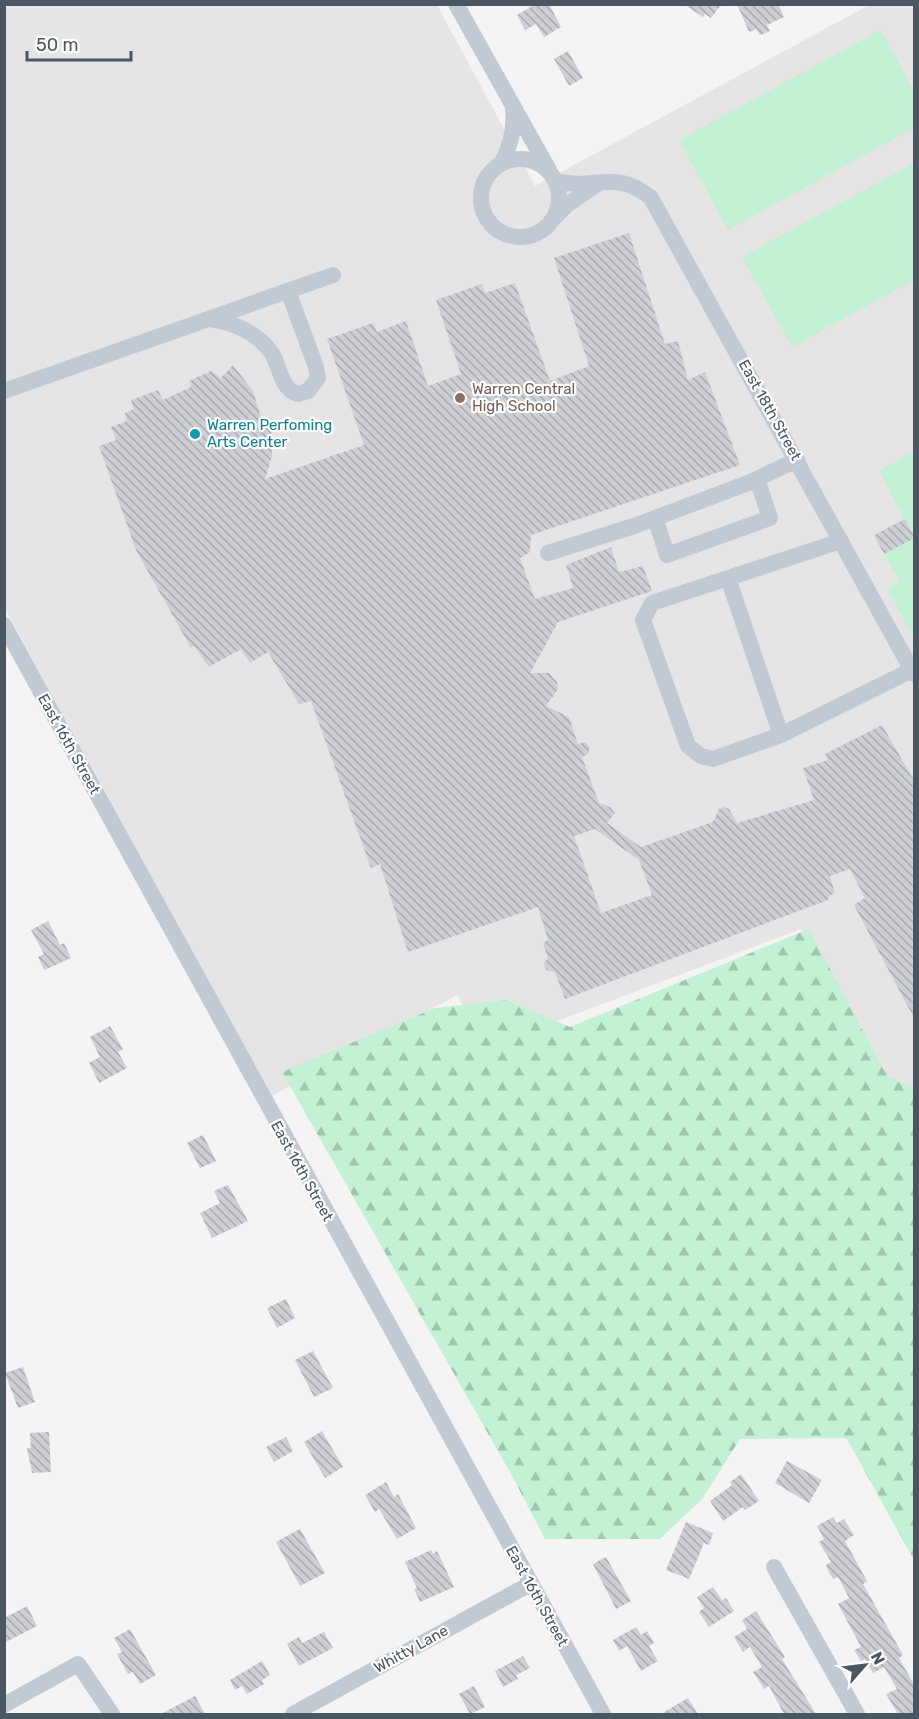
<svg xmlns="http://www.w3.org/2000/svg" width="919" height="1719" viewBox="0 0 919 1719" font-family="Rubik,sans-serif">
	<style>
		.education { fill: #e6e4e5 }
		.forest { fill: url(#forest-firs) }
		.pitch { fill: #c3f1d5 }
		.building { fill: url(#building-back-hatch); fill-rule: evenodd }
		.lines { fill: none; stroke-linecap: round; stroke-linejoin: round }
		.minor { stroke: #c1cad2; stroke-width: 16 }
		.education-dot { fill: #8d6e63; stroke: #fff; stroke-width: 2 }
		.culture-dot { fill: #0f9aa8; stroke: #fff; stroke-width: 2 }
		.labels { text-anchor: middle; stroke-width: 4.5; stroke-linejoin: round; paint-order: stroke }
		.education-label { font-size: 15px; fill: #785e54; stroke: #fff; text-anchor: start }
		.street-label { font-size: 15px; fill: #4a5661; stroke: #fff }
		.culture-label { font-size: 15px; fill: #0d838f; stroke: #fff; text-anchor: start }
	</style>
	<defs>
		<pattern id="forest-firs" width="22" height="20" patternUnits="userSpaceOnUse" patternTransform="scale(1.5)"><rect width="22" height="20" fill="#c3f1d5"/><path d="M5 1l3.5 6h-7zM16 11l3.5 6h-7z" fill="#a0c6b0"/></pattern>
		<pattern id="building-back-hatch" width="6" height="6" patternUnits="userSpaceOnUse" patternTransform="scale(1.5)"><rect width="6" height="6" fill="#cdcfd5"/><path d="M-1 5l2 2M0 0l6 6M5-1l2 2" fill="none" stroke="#a8abb0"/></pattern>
	</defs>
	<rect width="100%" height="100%" fill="#f5f3f3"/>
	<!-- education -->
	<path class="education" d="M4,5H437L535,186L869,5H914V1088L880,1074L801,929L486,1048L457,995L272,1096L5,609Z"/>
	<!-- forest -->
	<path class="forest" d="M809,929L887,1076L914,1088V1560L847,1439L839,1438L740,1439L702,1499L660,1539H545L510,1472L282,1072L435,1008L507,1000L570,1027Z"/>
	<!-- pitch -->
	<path class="pitch" d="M881,30L914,91V128L728,230L679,140Z
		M914,163V280L792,347L742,257Z
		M914,452V536L879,471Z
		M914,538V638L887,588L900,581L884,554Z"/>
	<!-- building -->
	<path class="building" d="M536,4H549L561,27L544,37L536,24L525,30L517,15Z
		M737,4H778L784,17L767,25L770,31L760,35L756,29L749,32Z
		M685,5H721L711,18L705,14L703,17Z
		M568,51L583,78L569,86L554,59Z
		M629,233L665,344L678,341L688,380L705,372L740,465L531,535L530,552L520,558L535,599L573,588L566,565L611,547L619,572L643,566L652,591L558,622L530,673H549L557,682L558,689L546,706L569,717L578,744L585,742L590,747L588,754L582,757L599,803L610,807L615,813L607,823L641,847L713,822L719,809L724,807L729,809L737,823L814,800L803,768L828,760L825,754L882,725L915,782V1020L854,905L865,898L850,869L830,876L835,893L829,896L828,900L565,999L555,972L546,970L544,963L548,958L543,943L548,940L538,907L408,952L380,864L371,868L311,701L299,704L268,652L250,663L241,649L209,667L194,646L191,648L136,550L99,446L116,440L111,427L127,421L125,413L134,409L131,400L158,390L163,400L191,387L189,381L211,371L221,378L233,365L253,391L262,421L271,419L272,456L265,479L364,445L327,339L373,323L377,332L406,321L428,386L461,374L436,300L482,284L485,293L515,283L550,381L589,366L554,258ZM595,829L639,860L652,895L601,913L574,836Z
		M905,519L915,538L884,554L874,535Z
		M48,921L60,945L64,943L71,958L44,970L38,957L44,954L31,930Z
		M110,1026L123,1049L118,1052L127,1068L99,1083L89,1063L100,1057L90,1037Z
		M203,1135L216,1161L200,1168L187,1143Z
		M228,1185L248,1221L212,1238L200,1213L220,1203L214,1191Z
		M286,1299L295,1318L277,1328L267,1308Z
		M313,1351L333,1388L314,1397L295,1360Z
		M23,1367L35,1402L18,1408L5,1373Z
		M322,1431L343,1467L325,1478L304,1442Z
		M49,1432L51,1472L32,1473L27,1448H31L30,1433Z
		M286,1437L293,1451L274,1462L266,1447Z
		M787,1461L822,1480L809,1503L775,1483Z
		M741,1474L759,1501L745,1510L743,1507L723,1521L710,1501L732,1485L730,1482Z
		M386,1482L394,1497L398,1494L416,1528L397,1539L379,1509L375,1512L365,1495Z
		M833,1517L837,1523L844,1519L854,1535L845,1541L867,1581L863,1584L903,1655L899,1658L915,1686V1714H898L886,1694L897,1689L884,1667L873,1673L865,1659L861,1661L854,1650L861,1647L838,1604L849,1598L838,1577L833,1579L829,1572L826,1565L831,1562L819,1542L824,1539L817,1526Z
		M686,1522L713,1533L709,1545L704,1543L689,1579L666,1570Z
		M300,1529L325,1573L300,1586L276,1542Z
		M431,1550L433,1554L437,1551L454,1587L420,1602L414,1589L417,1588L405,1562Z
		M606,1557L631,1601L616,1609L593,1564Z
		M713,1587L722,1600L726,1598L734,1611L709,1627L699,1612L704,1608L697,1597Z
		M27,1606L37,1626L4,1643V1618Z
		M756,1611L785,1657L782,1659L816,1714H784L769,1686L764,1689L753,1672L762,1667L750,1647L743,1652L734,1637L747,1629L742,1620Z
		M636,1627L641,1635L647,1631L654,1643L649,1646L658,1661L641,1671L627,1646L619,1651L613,1640Z
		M130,1629L156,1675L140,1684L133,1672L128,1674L117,1654L122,1652L114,1638Z
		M324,1632L333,1648L299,1666L287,1644L299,1637L302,1643Z
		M523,1656L530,1668L516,1675L518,1679L503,1687L495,1671Z
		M262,1661L270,1675L262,1680L264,1684L247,1694L242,1686L235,1690L230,1680Z
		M474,1686L485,1707L470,1714L459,1694Z
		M195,1696L205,1714H161Z
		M688,1698L698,1714H661Z"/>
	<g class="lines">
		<!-- minor -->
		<path class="minor" d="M456,4L549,170
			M481 198a39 39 0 1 1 78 0a39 39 0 1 1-78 0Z
			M501,164C511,146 515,129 513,109
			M556,181C596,191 615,168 651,198L914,674
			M555,217L567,205L596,185
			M209,319C232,322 256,332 271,352C281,366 279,388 298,394L308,391L318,378L316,367L288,291
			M4,391L333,275
			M655,518L667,555L770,518L757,479
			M841,541L652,603L643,620L688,746L701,756L713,759L781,735L912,670
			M548,553L634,526L748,483L797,460
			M728,578L781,735
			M4,625L603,1714
			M774,1567L857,1714
			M4,1705L78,1664L112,1714
			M293,1714L530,1584"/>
	</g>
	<!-- markers -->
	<circle class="education-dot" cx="460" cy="398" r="6"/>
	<circle class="culture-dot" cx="195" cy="434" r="6"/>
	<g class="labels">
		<!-- education labels -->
		<g class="education-label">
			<text x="472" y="394">Warren Central<tspan x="472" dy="17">High School</tspan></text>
		</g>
		<!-- street labels -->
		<g class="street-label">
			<text transform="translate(770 410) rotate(61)" y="5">East 18th Street</text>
			<text transform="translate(69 744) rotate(61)" y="5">East 16th Street</text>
			<text transform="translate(302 1171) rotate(61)" y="5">East 16th Street</text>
			<text transform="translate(537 1596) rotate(61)" y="5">East 16th Street</text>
			<text transform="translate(411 1649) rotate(-29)" y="5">Whitty Lane</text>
		</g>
		<!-- culture labels -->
		<g class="culture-label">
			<text x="207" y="430">Warren Perfoming<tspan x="207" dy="17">Arts Center</tspan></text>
		</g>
	</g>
	<!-- border -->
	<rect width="919" height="1719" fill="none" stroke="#4a5661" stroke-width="12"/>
	<!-- north arrow -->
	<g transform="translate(865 1665) rotate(62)" stroke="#ffffff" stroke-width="4.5" paint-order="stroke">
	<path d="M0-4.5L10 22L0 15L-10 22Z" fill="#4a5661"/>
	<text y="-9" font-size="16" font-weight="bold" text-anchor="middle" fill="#4a5661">N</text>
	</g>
	<!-- scale -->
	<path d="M27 51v9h104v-9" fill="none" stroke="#4a5661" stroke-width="3"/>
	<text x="36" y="51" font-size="18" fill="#4a5661" stroke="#ffffff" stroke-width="4.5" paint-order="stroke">50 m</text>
</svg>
